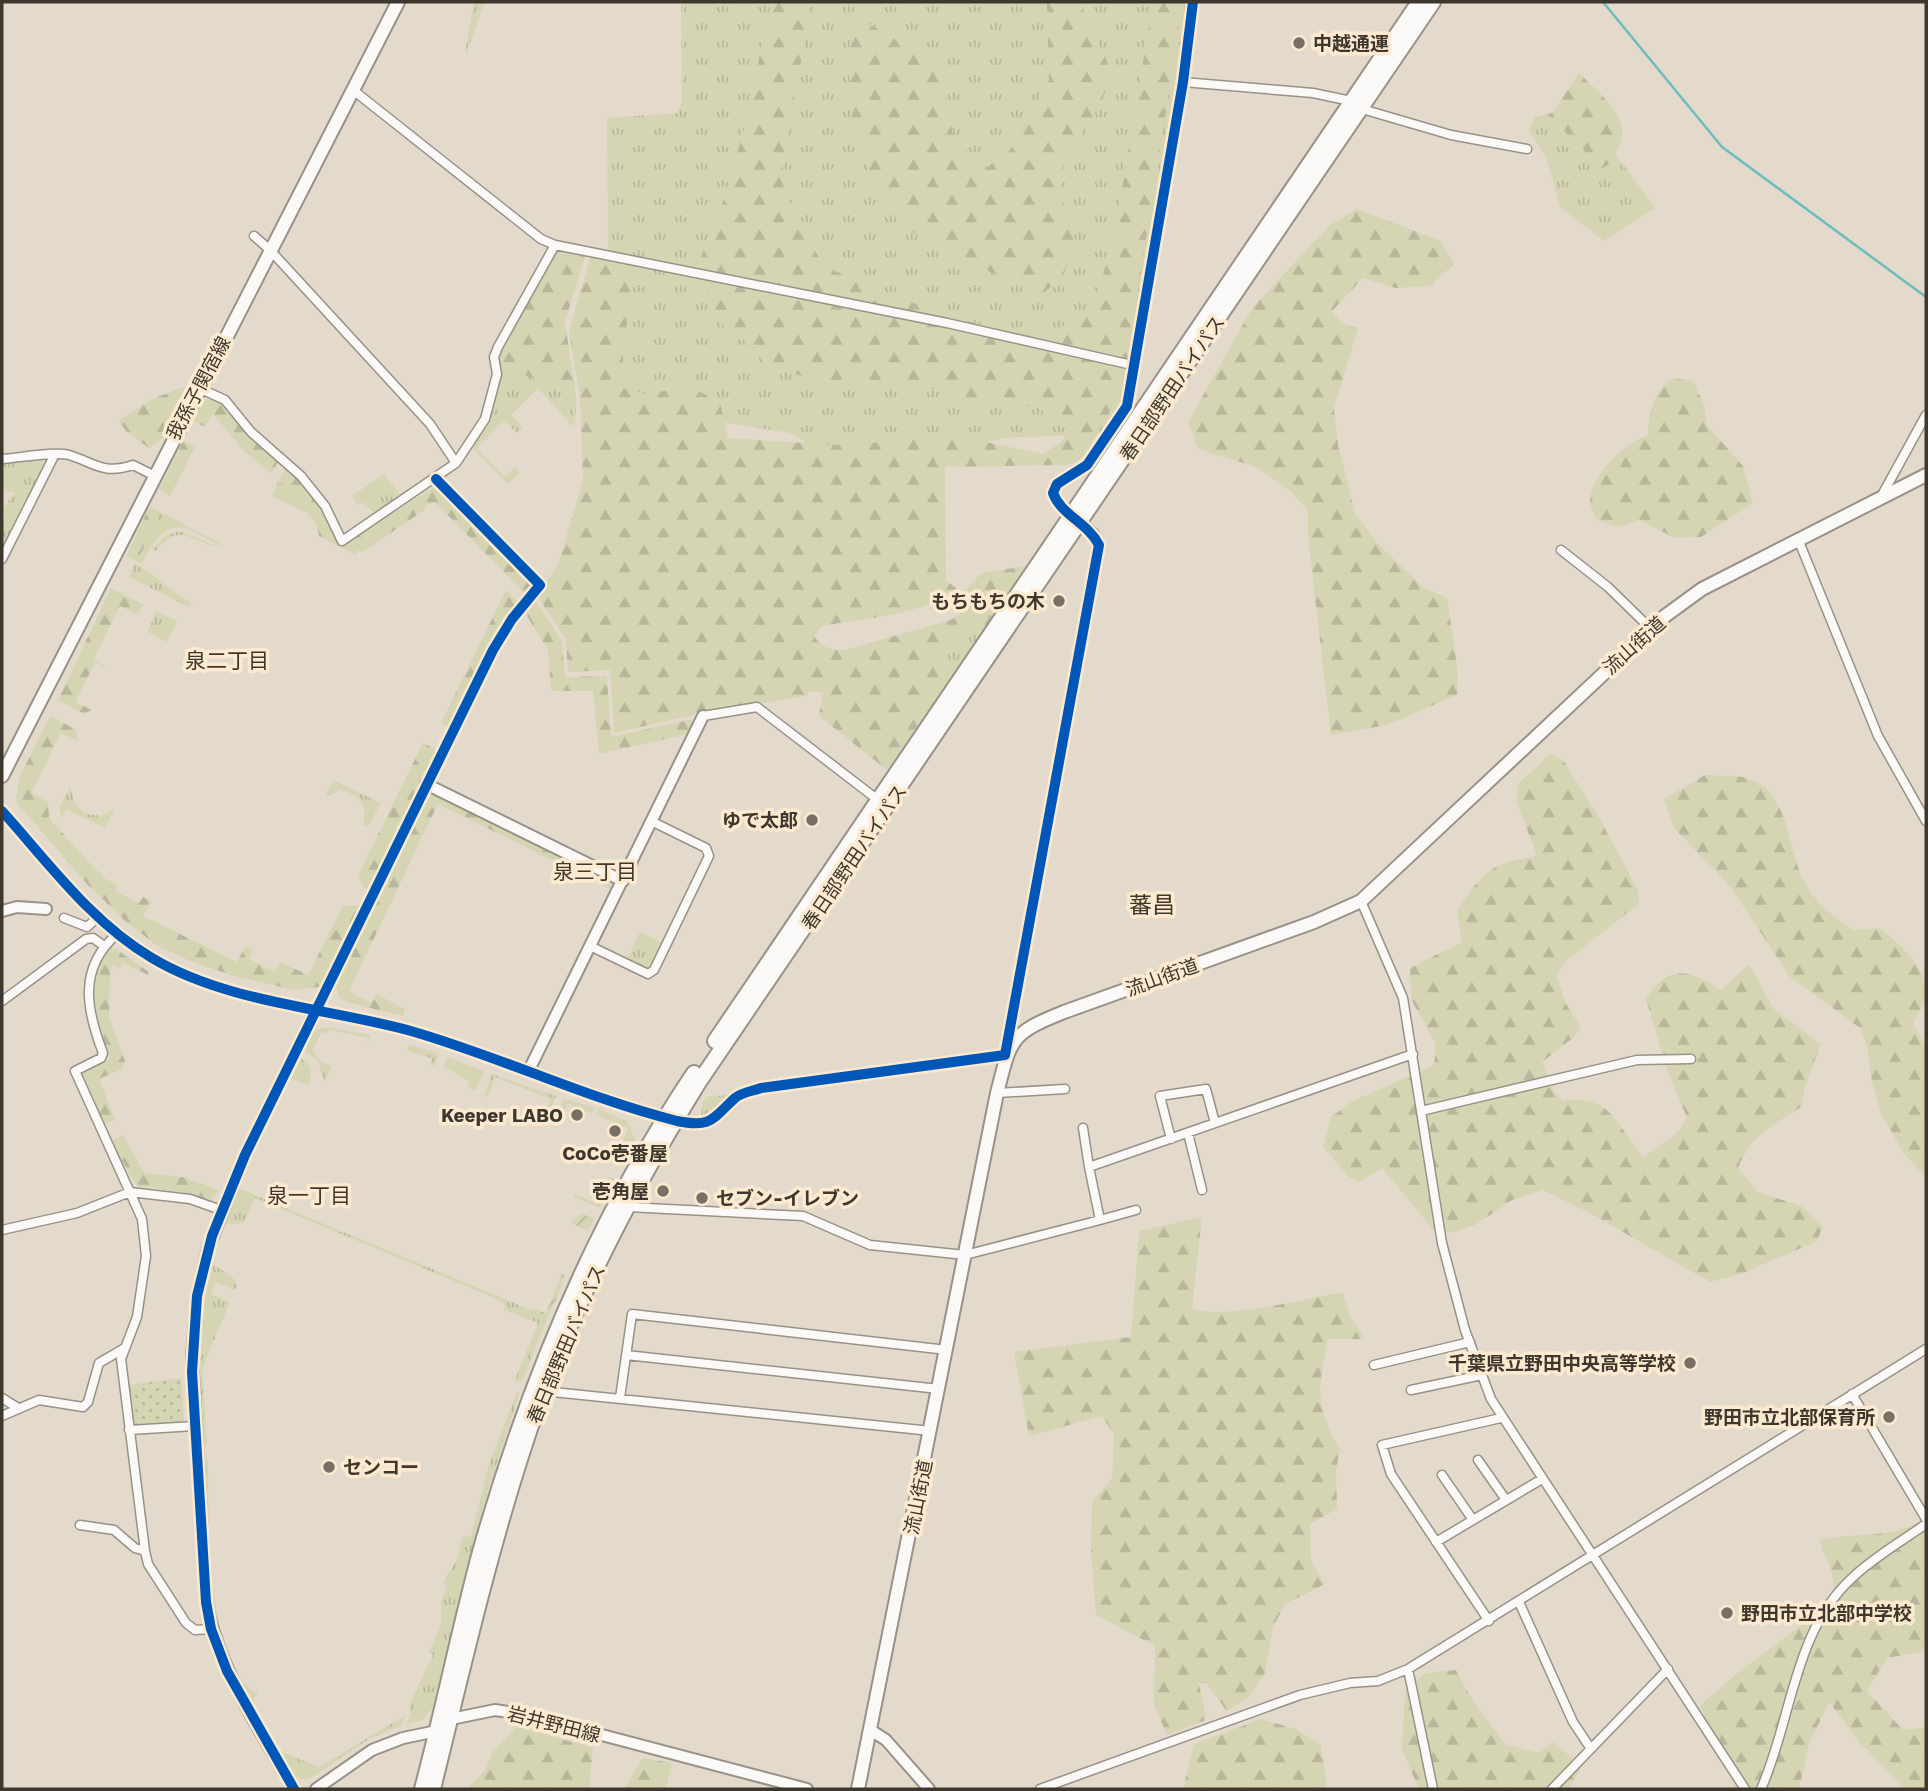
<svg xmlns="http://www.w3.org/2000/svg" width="1928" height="1791" viewBox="0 0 1928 1791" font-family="'Work Sans','Noto Sans JP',sans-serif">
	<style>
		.grass { fill: url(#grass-tufts) }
		.forest { fill: url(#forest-firs) }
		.park { fill: url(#park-dots) }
		.garden { fill: url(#garden-furrows) }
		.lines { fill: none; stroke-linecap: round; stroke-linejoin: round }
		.stream { stroke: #6cbdbb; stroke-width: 2.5 }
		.street-casing { stroke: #989187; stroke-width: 11 }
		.secondary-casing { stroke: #989187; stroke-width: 14 }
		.primary-casing { stroke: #989187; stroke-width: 16 }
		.highway-casing { stroke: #989187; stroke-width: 18 }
		.street { stroke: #fbf9f7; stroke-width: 8 }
		.secondary { stroke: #fbf9f7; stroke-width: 10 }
		.primary { stroke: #fbf9f7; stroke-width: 12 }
		.highway { stroke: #fbf9f7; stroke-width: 14 }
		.cycleway-casing { stroke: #fbeacf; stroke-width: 15 }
		.cycleway { stroke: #0057b8; stroke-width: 10 }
		.poi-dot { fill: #787065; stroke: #fbeacf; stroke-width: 2.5 }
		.labels { text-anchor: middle; stroke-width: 7; stroke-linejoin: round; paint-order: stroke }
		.poi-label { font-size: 19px; font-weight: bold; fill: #3e372d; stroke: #fbeacf; text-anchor: end }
		.street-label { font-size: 19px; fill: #3e372d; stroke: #fbeacf }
		.neighbourhood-label { font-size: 21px; fill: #3e372d; stroke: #fbeacf }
		.quarter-label { font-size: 23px; fill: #3e372d; stroke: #fbeacf }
	</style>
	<defs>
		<pattern id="grass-tufts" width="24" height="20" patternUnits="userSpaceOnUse" patternTransform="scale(1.75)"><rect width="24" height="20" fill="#d5d5b4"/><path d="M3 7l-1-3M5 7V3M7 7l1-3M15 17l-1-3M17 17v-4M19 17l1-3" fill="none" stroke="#b8b79b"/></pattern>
		<pattern id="forest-firs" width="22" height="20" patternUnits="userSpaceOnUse" patternTransform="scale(1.75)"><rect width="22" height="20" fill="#d5d5b4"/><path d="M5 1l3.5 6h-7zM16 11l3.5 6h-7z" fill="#b8b79b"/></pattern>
		<pattern id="park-dots" width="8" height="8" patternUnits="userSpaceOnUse" patternTransform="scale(1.75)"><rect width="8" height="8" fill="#d5d5b4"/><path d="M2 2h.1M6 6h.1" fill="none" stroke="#b8b79b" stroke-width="1.8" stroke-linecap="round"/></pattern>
		<pattern id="garden-furrows" width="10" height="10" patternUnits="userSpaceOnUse" patternTransform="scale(1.75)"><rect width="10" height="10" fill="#d5d5b4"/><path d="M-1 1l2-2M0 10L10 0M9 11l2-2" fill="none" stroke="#b8b79b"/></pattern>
	</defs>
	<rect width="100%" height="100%" fill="#e3dacc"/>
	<!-- grass -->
	<path class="grass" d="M474,2H485L467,52L465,51Z
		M681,2H1187L1167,150L1129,357L1125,359L608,251L607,118L677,113L682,101Z
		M1547,114L1602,169L1615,153L1655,208L1604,241L1560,207L1547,160L1529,130L1535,117Z
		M590,259L641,265L1126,367L1121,406L1103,434L1004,438L972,446H811L790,433L605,403L569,332Z
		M499,365L576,395L575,425H571L538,388L511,415L523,427L517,433L504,421L477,448L505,477L515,467L520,473L508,484L471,447L488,420Z
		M42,461L45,465L2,549V522L5,516L2,509L15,493L2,490V463Z
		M384,474L402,497L372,517L373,512L363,502L358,505L352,496Z
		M279,480L307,513L272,496Z
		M161,512L225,546C213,544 202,535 190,530C166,519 150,546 142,564L137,561Z
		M181,531L218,547C194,544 179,519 156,551L152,549L166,535Z
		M135,564C158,576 169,591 193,604L187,606L129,577Z
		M156,611L177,621L167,642L148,632Z
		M984,629L952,675L944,661C954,641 961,630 984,629Z
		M333,780L381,803L368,827L363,825C369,806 359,794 340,790L325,797Z
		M70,787L75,804L85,814L102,816L115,808L105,828L66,809L62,817L59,808Z
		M640,932L662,943L651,967L646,968L627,959Z
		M324,1027L371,1035L367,1045L368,1038L330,1030L327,1034L322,1032L312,1050L322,1062L332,1066L325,1082L317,1060L304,1050L313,1031Z
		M409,1044L439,1054L435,1065L430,1066L432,1059L408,1051L406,1056Z
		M300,1057L311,1067L310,1085L290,1079Z
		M447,1057L484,1071L476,1090L467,1088L470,1082L447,1068L443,1071Z
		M492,1074L556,1096L545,1122L542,1120L550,1099L495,1077L488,1097L484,1096Z
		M730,1095L711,1114L701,1115L703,1101L710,1096Z
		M564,1099L594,1107L592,1113L568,1103L558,1127L554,1122Z
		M598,1109L627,1121L636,1141L631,1152L623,1141L628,1128L596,1115Z
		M609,1177L615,1180L600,1208L574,1197L575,1194L597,1204Z
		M238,1188L548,1317L522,1381L514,1382L538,1323L504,1310L505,1305L492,1297L255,1198L244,1223L223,1225Z
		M212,1263L233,1278L237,1286L235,1290L216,1282L211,1294L230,1302L202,1369L207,1443L203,1448C199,1385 197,1325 212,1263Z
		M517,1392H520L487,1494L432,1709L423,1720L405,1725L410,1716L409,1705L433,1655L429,1652L441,1625V1603L447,1585L443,1583L456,1561L463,1536L471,1537L489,1464Z
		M204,1456L208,1460C209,1511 204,1670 258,1693L250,1704C234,1673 220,1643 212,1608C201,1560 206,1506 204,1456Z
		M406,1715L401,1726L369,1739L308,1780L294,1777L277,1750L319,1767Z"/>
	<!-- forest -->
	<path class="forest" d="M771,2H809L808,23L780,175L798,226L825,266L880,292L978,324L1047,334L1085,314L1099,288L1113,242L1153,2H1183L1122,391L1084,456L1078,461L1065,465L945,467L946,580L957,589C917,617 868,617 822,626L814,636C821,647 830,650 844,650L951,620L963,611L962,594L981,573L1026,566L984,629C961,630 954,641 945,661L952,675L887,770L819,716L823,693L808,691L807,696L706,712L614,733L610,670L568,672L566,640L537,595L558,565L583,480L580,397L569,332L591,256L634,264L623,354V388L651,396C681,382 692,387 720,402L728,438L837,445L962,437L1043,454L1060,443L1068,432L1061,420L1036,407L967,400L909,381L822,382L768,366L744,340L712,318L700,259L721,208L743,133Z
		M1047,2H1085C1077,29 1105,43 1108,66C1114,110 1064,140 1061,181C1060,203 1070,224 1077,244L1062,278L1043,293L1008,281L964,258L943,256L911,230L874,187L855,131L848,66L849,44L864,21L906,46L931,48L943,68L953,137L971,156L988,167L1014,147L1049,80Z
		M1579,73C1600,94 1641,124 1613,155L1616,159L1602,169L1547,114L1552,113Z
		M1357,209L1441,241L1454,264L1430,286L1396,288L1363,278L1332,311L1342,324L1358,328L1334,408L1338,445L1355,513L1377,543L1423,587L1447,598L1458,673L1457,695L1387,725L1331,735L1308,536V510L1289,490L1256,467L1198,449L1188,422L1253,307L1330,225Z
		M555,249L585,256L565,322L576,395L499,365V351Z
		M1673,378L1693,381L1704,405L1707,425L1743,466L1753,503L1701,537L1675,538L1639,520L1618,527L1597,520C1594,514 1589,506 1590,499C1594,472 1623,444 1648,435C1649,411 1653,393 1673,378Z
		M181,388L192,389L169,433L149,448L126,431L118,421L152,399Z
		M211,399L222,404L256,442L278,461L272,474L245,452L213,414L205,427L193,421L203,401Z
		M183,441L195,447L170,496L159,490Z
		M286,468C312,489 326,518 340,547L434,487L439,488L532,586L526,593L523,592L435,502L426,505L423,511L363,552L358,550L356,555L319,536L317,525L279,480Z
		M150,506L161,512L137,561L126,556Z
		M111,588L144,605L136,614L120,606L94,659L112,671L95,663L75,702L92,710L83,714L58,700Z
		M506,590L518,602L493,639L448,727L441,723Z
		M532,602H536L562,641L565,677L607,676L611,737L692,719L689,734L599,754L593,691H551L548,650L524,611Z
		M50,716L75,729L78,741L61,733L31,793L48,802L49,818L96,870L103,874L102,877L118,885L115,891L139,903L143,897L151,901L143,916L237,962L245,947L253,949L249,959L275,972L280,962L308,975L343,906L361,905L319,987L294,990L234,976L190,961L156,945L123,919L87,884L16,802L19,778Z
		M423,743L437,750L368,890L363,887L358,875Z
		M1550,754L1563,760L1597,814L1638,890L1639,904L1565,962L1557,976L1566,1004L1581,1027L1574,1037L1542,1062L1553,1090L1563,1101C1611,1093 1617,1126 1643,1157L1678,1132L1687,1117L1668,1073L1646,999C1666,963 1693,970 1721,990L1749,964L1774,1009L1821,1044L1805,1086L1801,1107C1772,1126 1752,1134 1738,1168L1758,1192L1801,1206L1823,1226L1817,1241L1741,1274L1710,1282L1588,1212L1543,1190L1512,1200L1475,1225L1450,1233L1432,1228L1382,1168L1359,1182L1349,1177L1323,1147L1331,1117L1351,1102L1434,1065L1436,1044L1411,999L1410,968L1462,942L1457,911C1483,871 1489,864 1537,856L1516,800L1518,784Z
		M1705,775C1718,776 1731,775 1743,777C1787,786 1787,841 1801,875C1811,899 1831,914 1852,930L1880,928C1897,942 1928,968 1926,994C1925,1004 1918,1015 1913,1024L1926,1047V1178L1903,1152L1882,1116L1872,1083L1867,1046L1860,1028L1790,977L1730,886L1674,828L1664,799Z
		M435,794L608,878L611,886L610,889L438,804L349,991L371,1003L376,994L405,1009L403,1016L346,1002L339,997L336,986L425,798Z
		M110,949H116L149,972L148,975L123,963L120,969L113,966L110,969L109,1018L125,1061L122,1069L99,1079L115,1119L103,1126L82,1073L85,1069L110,1058C97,1022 83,981 110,949Z
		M123,1135L144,1173L183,1177L219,1190L211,1202L182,1192L137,1186L112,1144L113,1140Z
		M1202,1217L1192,1309C1230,1319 1303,1299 1343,1292L1350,1316L1365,1339H1328C1318,1389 1314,1404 1340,1450L1336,1469L1337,1509L1310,1524L1311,1562L1325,1584L1285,1604L1273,1627L1265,1673L1248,1698L1227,1711L1206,1683H1199L1206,1720L1167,1735L1154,1705L1155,1646L1096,1615L1091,1553L1092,1502L1112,1478L1114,1434L1102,1416L1029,1436L1014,1352L1131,1337L1139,1231Z
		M1926,1517V1651L1887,1658L1867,1691L1903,1730L1926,1727V1789H1906L1861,1744L1829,1702L1809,1744L1799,1789H1751L1712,1734L1700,1705L1740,1671L1823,1609L1835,1592L1831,1570L1819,1540C1855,1532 1895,1540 1926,1517Z
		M1456,1670L1474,1703L1505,1744L1539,1753L1553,1742L1571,1757L1581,1769L1568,1789H1419L1402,1750L1405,1691L1425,1673Z
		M1261,1719L1296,1729L1321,1745L1327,1789H1183L1194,1744Z
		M517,1726L593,1748L589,1789H472L469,1786L485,1771L492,1753Z
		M643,1758L672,1763L666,1789H624Z"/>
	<!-- park -->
	<path class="park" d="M181,1378L184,1419L180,1423L137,1426L133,1422L128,1385Z"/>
	<!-- garden -->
	<path class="garden" d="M581,1214L595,1218L588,1231L571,1223Z
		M562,1274L566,1276L548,1317L531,1310L532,1308L546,1313Z"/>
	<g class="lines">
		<!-- stream -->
		<path class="stream" d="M1603,2L1722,147L1926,297"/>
		<!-- street casing -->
		<g class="street-casing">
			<path id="street" d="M353,90L541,239L555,245L947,323L1132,365
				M1362,109L1451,135L1527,149
				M254,236L270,250L430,424L456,463
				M199,388L225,400L251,432L301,476L325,506L342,541L456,463L485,419L497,374L494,357L498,347L555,245
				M2,459C19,458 54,451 69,455C95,463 103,475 133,465L153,475
				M436,479L540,585
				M1881,497L1926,415
				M1071,515L1059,505L1054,488L1087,465L1127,406L1183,82L1313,93L1351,101
				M1798,539L1878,736L1926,821
				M1561,550L1608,587L1650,628
				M2,559L54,456
				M703,716L757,707L878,800
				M1361,901L1403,998L1442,1243L1465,1330L1491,1399L1745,1789
				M64,918L87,927L98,917
				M117,934C78,968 86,1009 103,1053L101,1058L75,1071L142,1219L146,1256L137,1317L121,1359L145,1551L148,1564L186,1623L195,1630L211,1629
				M590,946L648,974L654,970L709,856L706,848L651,821
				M2,1001L86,939L93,938L104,946
				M997,1093L1065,1089
				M1421,1111L1637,1060L1691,1059
				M1083,1128L1089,1167
				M1188,1133L1202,1190
				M1171,1139L1160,1096L1206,1089L1215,1123
				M628,1207L803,1216L870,1245L965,1255L1100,1220L1089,1167L1413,1054
				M1100,1220L1136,1210
				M2,1230L77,1213L130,1192L190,1199L221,1210
				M626,1355L939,1389
				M1374,1365L1470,1342
				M1411,1390L1482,1375
				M543,1391L931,1431
				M1852,1394L1926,1519
				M2,1398L18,1408
				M620,1398L632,1314L947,1350
				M2,1416L39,1400L83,1407L88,1402L99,1363L123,1349
				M129,1430L195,1426
				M1478,1460L1506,1500
				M1442,1475L1473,1520
				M80,1525L114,1530L135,1548L145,1551
				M1436,1542L1542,1479
				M1519,1602L1573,1722L1591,1749
				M1489,1621L1391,1474L1382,1445L1501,1418
				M1408,1669L1433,1789
				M1040,1789L1300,1695L1350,1683L1378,1681L1408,1669L1926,1349
				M1552,1789L1668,1669
				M1761,1789C1792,1720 1793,1632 1852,1578C1874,1557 1902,1541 1926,1524"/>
		</g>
		<!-- secondary casing -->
		<g class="secondary-casing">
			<path id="secondary" d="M1183,82L1193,2
				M426,784L623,881
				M2,811C48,862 92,923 152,958C227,1003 328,1008 411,1031C501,1057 586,1098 677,1121C712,1128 712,1119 735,1098C742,1092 753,1091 761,1088L1005,1055L1099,545L1093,534L1076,519
				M2,911L17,907L46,909
				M529,1070L703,716
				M872,1731L886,1740L929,1789
				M294,1789C259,1729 220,1671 206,1602L192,1357L197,1296L208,1249L245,1155L493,650L512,619L540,585
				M316,1789L372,1750L403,1738L437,1731L451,1719L495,1710L522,1714L807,1789"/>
		</g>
		<!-- primary casing -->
		<g class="primary-casing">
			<path id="primary" d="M2,776L398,2
				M858,1789L997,1093C1011,1039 1009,1034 1064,1012L1314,922L1361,901L1665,616L1702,589L1926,475"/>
		</g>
		<!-- highway casing -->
		<g class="highway-casing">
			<path id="highway" d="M715,1041L1419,2
				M422,1789C443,1710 459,1630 480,1552C528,1382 596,1219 694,1073
				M433,1789C461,1676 487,1561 523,1450C564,1321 628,1197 699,1082L1433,2"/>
		</g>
		<!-- street -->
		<use href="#street" class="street"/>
		<!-- secondary -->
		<use href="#secondary" class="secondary"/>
		<!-- primary -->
		<use href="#primary" class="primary"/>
		<!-- highway -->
		<use href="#highway" class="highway"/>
		<!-- cycleway casing -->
		<g class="cycleway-casing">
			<path id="cycleway" d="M2,811C48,862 92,923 152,958C227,1003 328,1008 411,1031C501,1057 586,1098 677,1121C712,1128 712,1119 735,1098C742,1092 753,1091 761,1088L1005,1055L1099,545C1088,523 1061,515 1053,493L1057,484L1087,465L1127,406L1183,82L1193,2
				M294,1789L227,1671L211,1629L206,1602L192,1372L197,1296L212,1236L245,1155L493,650L512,619L540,585L436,479"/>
		</g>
		<!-- cycleway -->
		<use href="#cycleway" class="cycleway"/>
	</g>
	<!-- markers -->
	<g class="poi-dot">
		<circle cx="1299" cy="43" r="7"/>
		<circle cx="1059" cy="601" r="7"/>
		<circle cx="812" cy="820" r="7"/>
		<circle cx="577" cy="1115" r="7"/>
		<circle cx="615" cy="1131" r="7"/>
		<circle cx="663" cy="1191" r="7"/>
		<circle cx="702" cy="1198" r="7"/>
		<circle cx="1690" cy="1363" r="7"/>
		<circle cx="1889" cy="1417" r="7"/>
		<circle cx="329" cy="1467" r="7"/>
		<circle cx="1727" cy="1613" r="7"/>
	</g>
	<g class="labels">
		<!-- poi labels -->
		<g class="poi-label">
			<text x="1313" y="50" text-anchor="start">中越通運</text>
			<text x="1045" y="608">もちもちの木</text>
			<text x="798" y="827">ゆで太郎</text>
			<text x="563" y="1122">Keeper LABO</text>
			<text x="615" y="1160" text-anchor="middle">CoCo壱番屋</text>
			<text x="649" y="1198">壱角屋</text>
			<text x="716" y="1205" text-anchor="start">セブン-イレブン</text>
			<text x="1676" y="1370">千葉県立野田中央高等学校</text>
			<text x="1875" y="1424">野田市立北部保育所</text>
			<text x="343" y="1474" text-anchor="start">センコー</text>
			<text x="1741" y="1620" text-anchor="start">野田市立北部中学校</text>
		</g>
		<!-- street labels -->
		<g class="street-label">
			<text transform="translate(198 388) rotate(-62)" y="7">我孫子関宿線</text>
			<text transform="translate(1172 388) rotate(-56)" y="7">春日部野田バイパス</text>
			<text transform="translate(1634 645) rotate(-42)" y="7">流山街道</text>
			<text transform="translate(854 857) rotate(-56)" y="7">春日部野田バイパス</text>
			<text transform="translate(1162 977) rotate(-20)" y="7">流山街道</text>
			<text transform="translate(566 1344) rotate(-67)" y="7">春日部野田バイパス</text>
			<text transform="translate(918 1497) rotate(-79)" y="7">流山街道</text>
			<text transform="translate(554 1724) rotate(14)" y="7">岩井野田線</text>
		</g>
		<!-- neighbourhood labels -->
		<g class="neighbourhood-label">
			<text x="227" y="668">泉二丁目</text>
			<text x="595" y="879">泉三丁目</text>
			<text x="309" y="1203">泉一丁目</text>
		</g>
		<!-- quarter labels -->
		<g class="quarter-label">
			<text x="1152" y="913">蕃昌</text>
		</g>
	</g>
	<!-- border -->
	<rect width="1928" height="1791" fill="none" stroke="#3e372d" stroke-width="7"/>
</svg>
